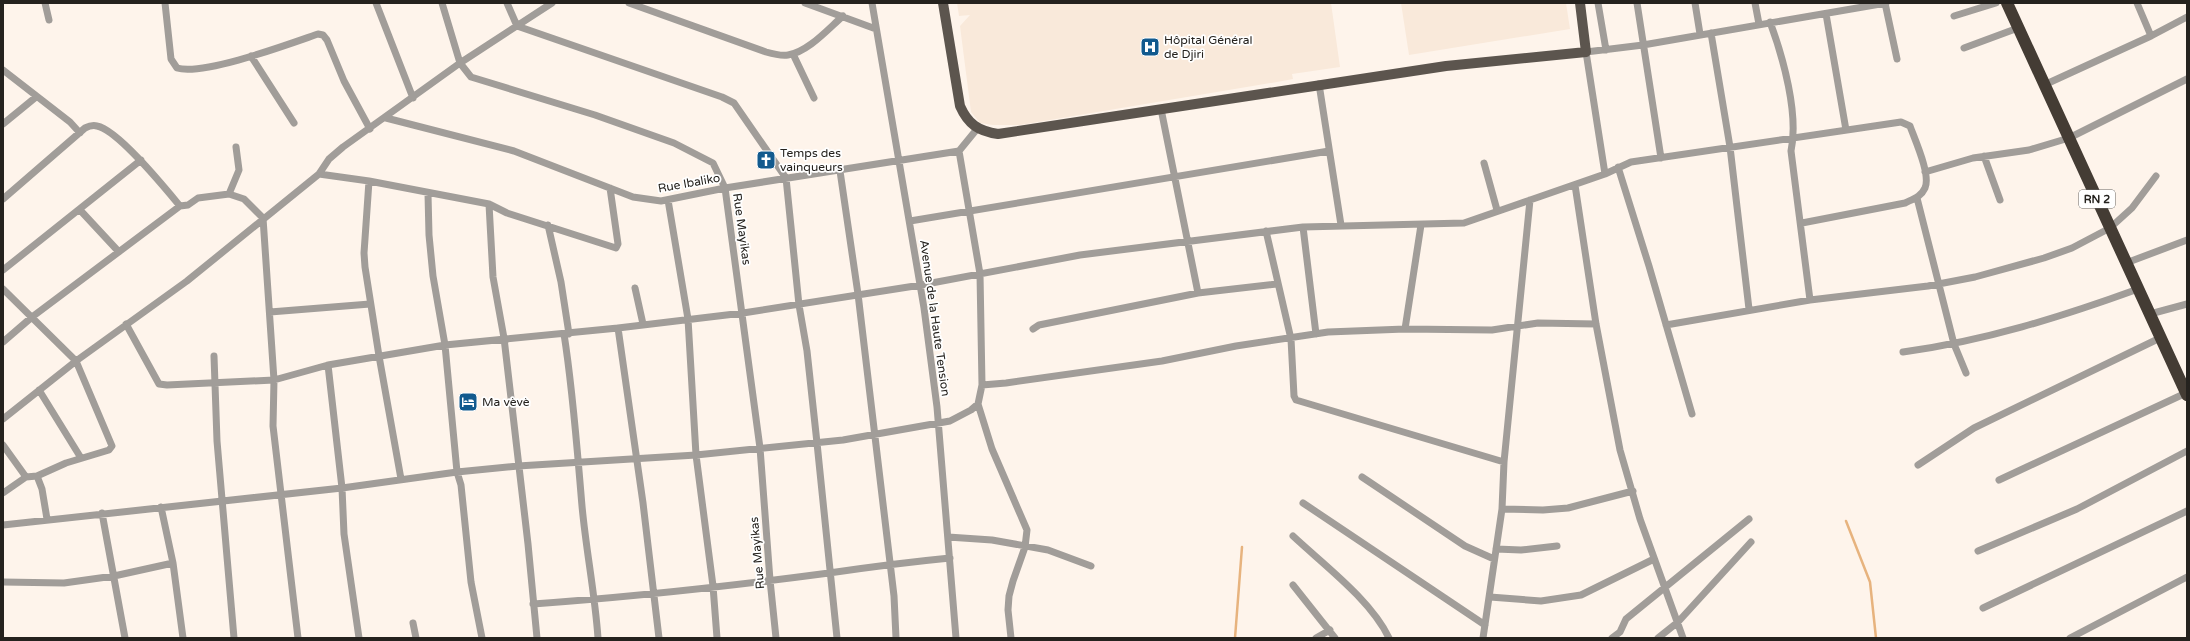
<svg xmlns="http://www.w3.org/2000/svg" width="2190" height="641" viewBox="0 0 2190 641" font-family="'Varela Round',sans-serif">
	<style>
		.built { fill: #f9e9da }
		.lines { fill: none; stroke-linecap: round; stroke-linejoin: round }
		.stream { stroke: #e7b37e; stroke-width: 2.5 }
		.street { stroke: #a19d99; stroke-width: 7 }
		.primary { stroke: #5c554e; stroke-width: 10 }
		.highway { stroke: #443c34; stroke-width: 12 }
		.labels { text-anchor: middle; stroke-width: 3.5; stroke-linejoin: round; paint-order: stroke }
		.shield { fill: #fff; stroke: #666462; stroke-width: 1 }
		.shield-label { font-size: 11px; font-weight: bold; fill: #25221e }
		.poi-label { font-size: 12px; fill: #25221e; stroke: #fff; text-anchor: start }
		.street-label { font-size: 12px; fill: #25221e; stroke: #fff }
	</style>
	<rect width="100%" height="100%" fill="#fef4eb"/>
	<!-- built -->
	<path class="built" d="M957,3H1331L1340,67L1292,74L1293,79L1277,82L1020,125H993L980,123L971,112L960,26L970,15L959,16Z
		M1401,3H1566L1570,29L1409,55Z"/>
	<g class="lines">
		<!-- stream -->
		<path class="stream" d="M1846,521L1870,582L1876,638
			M1235,638L1242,547"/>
		<!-- street -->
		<path class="street" d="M45,3L49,20
			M165,3L171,59L177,68C203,76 289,44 318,34L323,35L327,40L344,81L370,129
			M376,3L413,98
			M442,3L460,63L471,77L595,115L674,143L713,163L725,188L760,448L770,580L776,638
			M507,3L517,26L722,97L734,103L786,178L799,305L807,351L817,443L837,638
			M629,3L766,52C773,54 781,56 788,55C808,52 828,29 843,16
			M805,3L876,29
			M872,3L924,308L937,407L956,638
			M1598,3L1606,50
			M1637,3L1661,158
			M1695,3L1700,34
			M1755,3L1759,24
			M1885,3L1897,59
			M2137,3L2151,36
			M1826,14L1846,130
			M1954,16L1996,3
			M1770,22C1783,57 1799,114 1791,151L1810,300
			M1711,33L1730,147L1749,309
			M1964,48L2018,28
			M793,54L814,98
			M251,56L294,123
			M3,70L70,122L80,133
			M1319,84L1341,225
			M2044,85L2151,36L2187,17
			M1161,109L1198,293
			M386,118L514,151L633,197L661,201L725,188L959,151
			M3,124L36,97
			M1984,156L2000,200
			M1484,163L1497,210
			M1618,167L1649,266L1692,414
			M840,171L858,294L894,596L896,638
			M1925,172L1973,158L2029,150L2069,138L2187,79
			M319,174L369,181L489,204L507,213L616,248L618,244L610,188
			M1605,174L1586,52L1643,45L1886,3
			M369,181L364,253L365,267L379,356L401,479
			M1575,185L1596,324L1620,450L1640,519L1683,638
			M229,194L239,170L236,147
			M428,194L429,235L433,276L445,345L457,472L461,485L471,582L482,638
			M1917,198L1954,344L1966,373
			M3,199L85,128C89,126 93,125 97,126C118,130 165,188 180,206
			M668,200L688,319L696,455L713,586L717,638
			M489,204L493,277L504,338L528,544L537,638
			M80,210L119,252
			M910,221L1329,151
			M548,225L561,282L569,334
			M1303,227L1316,334
			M1266,231L1291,339L1294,396L1296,400L1504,462
			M2126,263L2187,240
			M3,270L141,160
			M635,288L643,324
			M3,289L76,361L112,446L109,450L66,463L37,476L26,477L3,493
			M270,312L370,304
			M2150,314L2187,304
			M126,324L159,384L167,385L274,380L328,365L445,345L618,328L743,313L921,285L1080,255L1303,227L1464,223L1605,174L1631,162L1901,122L1910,126C1915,140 1931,175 1925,188C1921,197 1913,199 1905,203L1802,223
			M1666,325L1810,300L1928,286L1975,277L2044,258L2072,248L2110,228L2132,208L2156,176
			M618,328L643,503L659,638
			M1033,329L1039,325L1198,293L1277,284
			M1405,329L1421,225
			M564,334C573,391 577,448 582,506C586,550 595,594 598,638
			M3,342L32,317L180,206L188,205L198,198L229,194L244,199L263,218L274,380L273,426L298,638
			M1903,352C1984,341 2061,317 2138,289
			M214,356L217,441L234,638
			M328,365L342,488L344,534L359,638
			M982,385L1006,383L1162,361L1236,346L1328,332L1405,329L1492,330L1538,323L1596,324
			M39,390L81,458
			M978,404L992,449L1027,530L1025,547L1013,581L1009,596L1008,610L1011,638
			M3,419L76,361L187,281L319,174L329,159L343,147L460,63L552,3
			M3,445L26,477
			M1918,465L1974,428L2160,338
			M37,476L42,489L47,519
			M1362,477L1465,546L1494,559
			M1999,480L2186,393
			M1303,503L1485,625
			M161,507L173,563L183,638
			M1502,509L1543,510L1568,508L1633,491
			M102,513L125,638
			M3,525L342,488L457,472L518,466L696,455L843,440L950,421L971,410L978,404L982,385L980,274L959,151L977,129
			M1293,536C1324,565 1371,600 1389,638
			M948,537L992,540L1048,550L1091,566
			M1496,549L1521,550L1557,546
			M1978,551L2077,509L2187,451
			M3,582L64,583L114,576L173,563
			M1293,585L1335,638
			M1490,597L1541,601L1581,595L1654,559
			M533,604C632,597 731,586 829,573C870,567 909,562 950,558
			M1983,608L2187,511
			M413,623L416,638
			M1316,638L1330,630
			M1483,638L1502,509L1504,462L1530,200
			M1612,638L1620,632L1626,619L1749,519
			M1658,638L1678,622L1751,542
			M2070,638L2187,577"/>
		<!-- primary -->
		<path class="primary" d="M943,3L960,106C968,124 978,131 998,134L1446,66L1586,52L1580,3"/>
		<!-- highway -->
		<path class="highway" d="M2007,3L2187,395"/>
	</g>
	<!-- icons -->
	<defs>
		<g id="hospital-square" transform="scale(1)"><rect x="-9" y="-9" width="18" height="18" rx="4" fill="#125a8e" stroke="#fff"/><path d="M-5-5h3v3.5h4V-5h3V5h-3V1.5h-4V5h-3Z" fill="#fff"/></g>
		<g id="church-square" transform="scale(1)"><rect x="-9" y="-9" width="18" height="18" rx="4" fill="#125a8e" stroke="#fff"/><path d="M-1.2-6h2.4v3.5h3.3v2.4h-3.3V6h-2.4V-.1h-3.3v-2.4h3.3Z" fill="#fff"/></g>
		<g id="hotel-square" transform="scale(1)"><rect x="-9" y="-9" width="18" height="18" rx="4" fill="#125a8e" stroke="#fff"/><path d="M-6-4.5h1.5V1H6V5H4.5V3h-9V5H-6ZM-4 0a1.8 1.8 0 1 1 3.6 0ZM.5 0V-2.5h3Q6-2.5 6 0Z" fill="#fff"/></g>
	</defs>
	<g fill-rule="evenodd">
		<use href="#hospital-square" x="1150" y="47"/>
		<use href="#church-square" x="766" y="160"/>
		<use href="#hotel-square" x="468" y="402"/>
	</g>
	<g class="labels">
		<!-- shield labels -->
		<rect class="shield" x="2079" y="190" width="36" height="18" rx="3"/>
		<g class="shield-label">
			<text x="2097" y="203">RN 2</text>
		</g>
		<!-- poi labels -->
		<g class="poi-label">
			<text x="1164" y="44">Hôpital Général<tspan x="1164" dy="14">de Djiri</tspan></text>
			<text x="780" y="157">Temps des<tspan x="780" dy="14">vainqueurs</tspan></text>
			<text x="482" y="406">Ma vèvè</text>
		</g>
		<!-- street labels -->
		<g class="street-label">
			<text transform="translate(689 183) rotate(-10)" y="4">Rue Ibaliko</text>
			<text transform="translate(742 229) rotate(82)" y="4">Rue Mayikas</text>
			<text transform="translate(935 318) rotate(82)" y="4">Avenue de la Haute Tension</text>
			<text transform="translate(757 553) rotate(-95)" y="4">Rue Mayikas</text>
		</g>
	</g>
	<!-- border -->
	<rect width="2190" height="641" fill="none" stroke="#25221e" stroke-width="8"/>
</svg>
